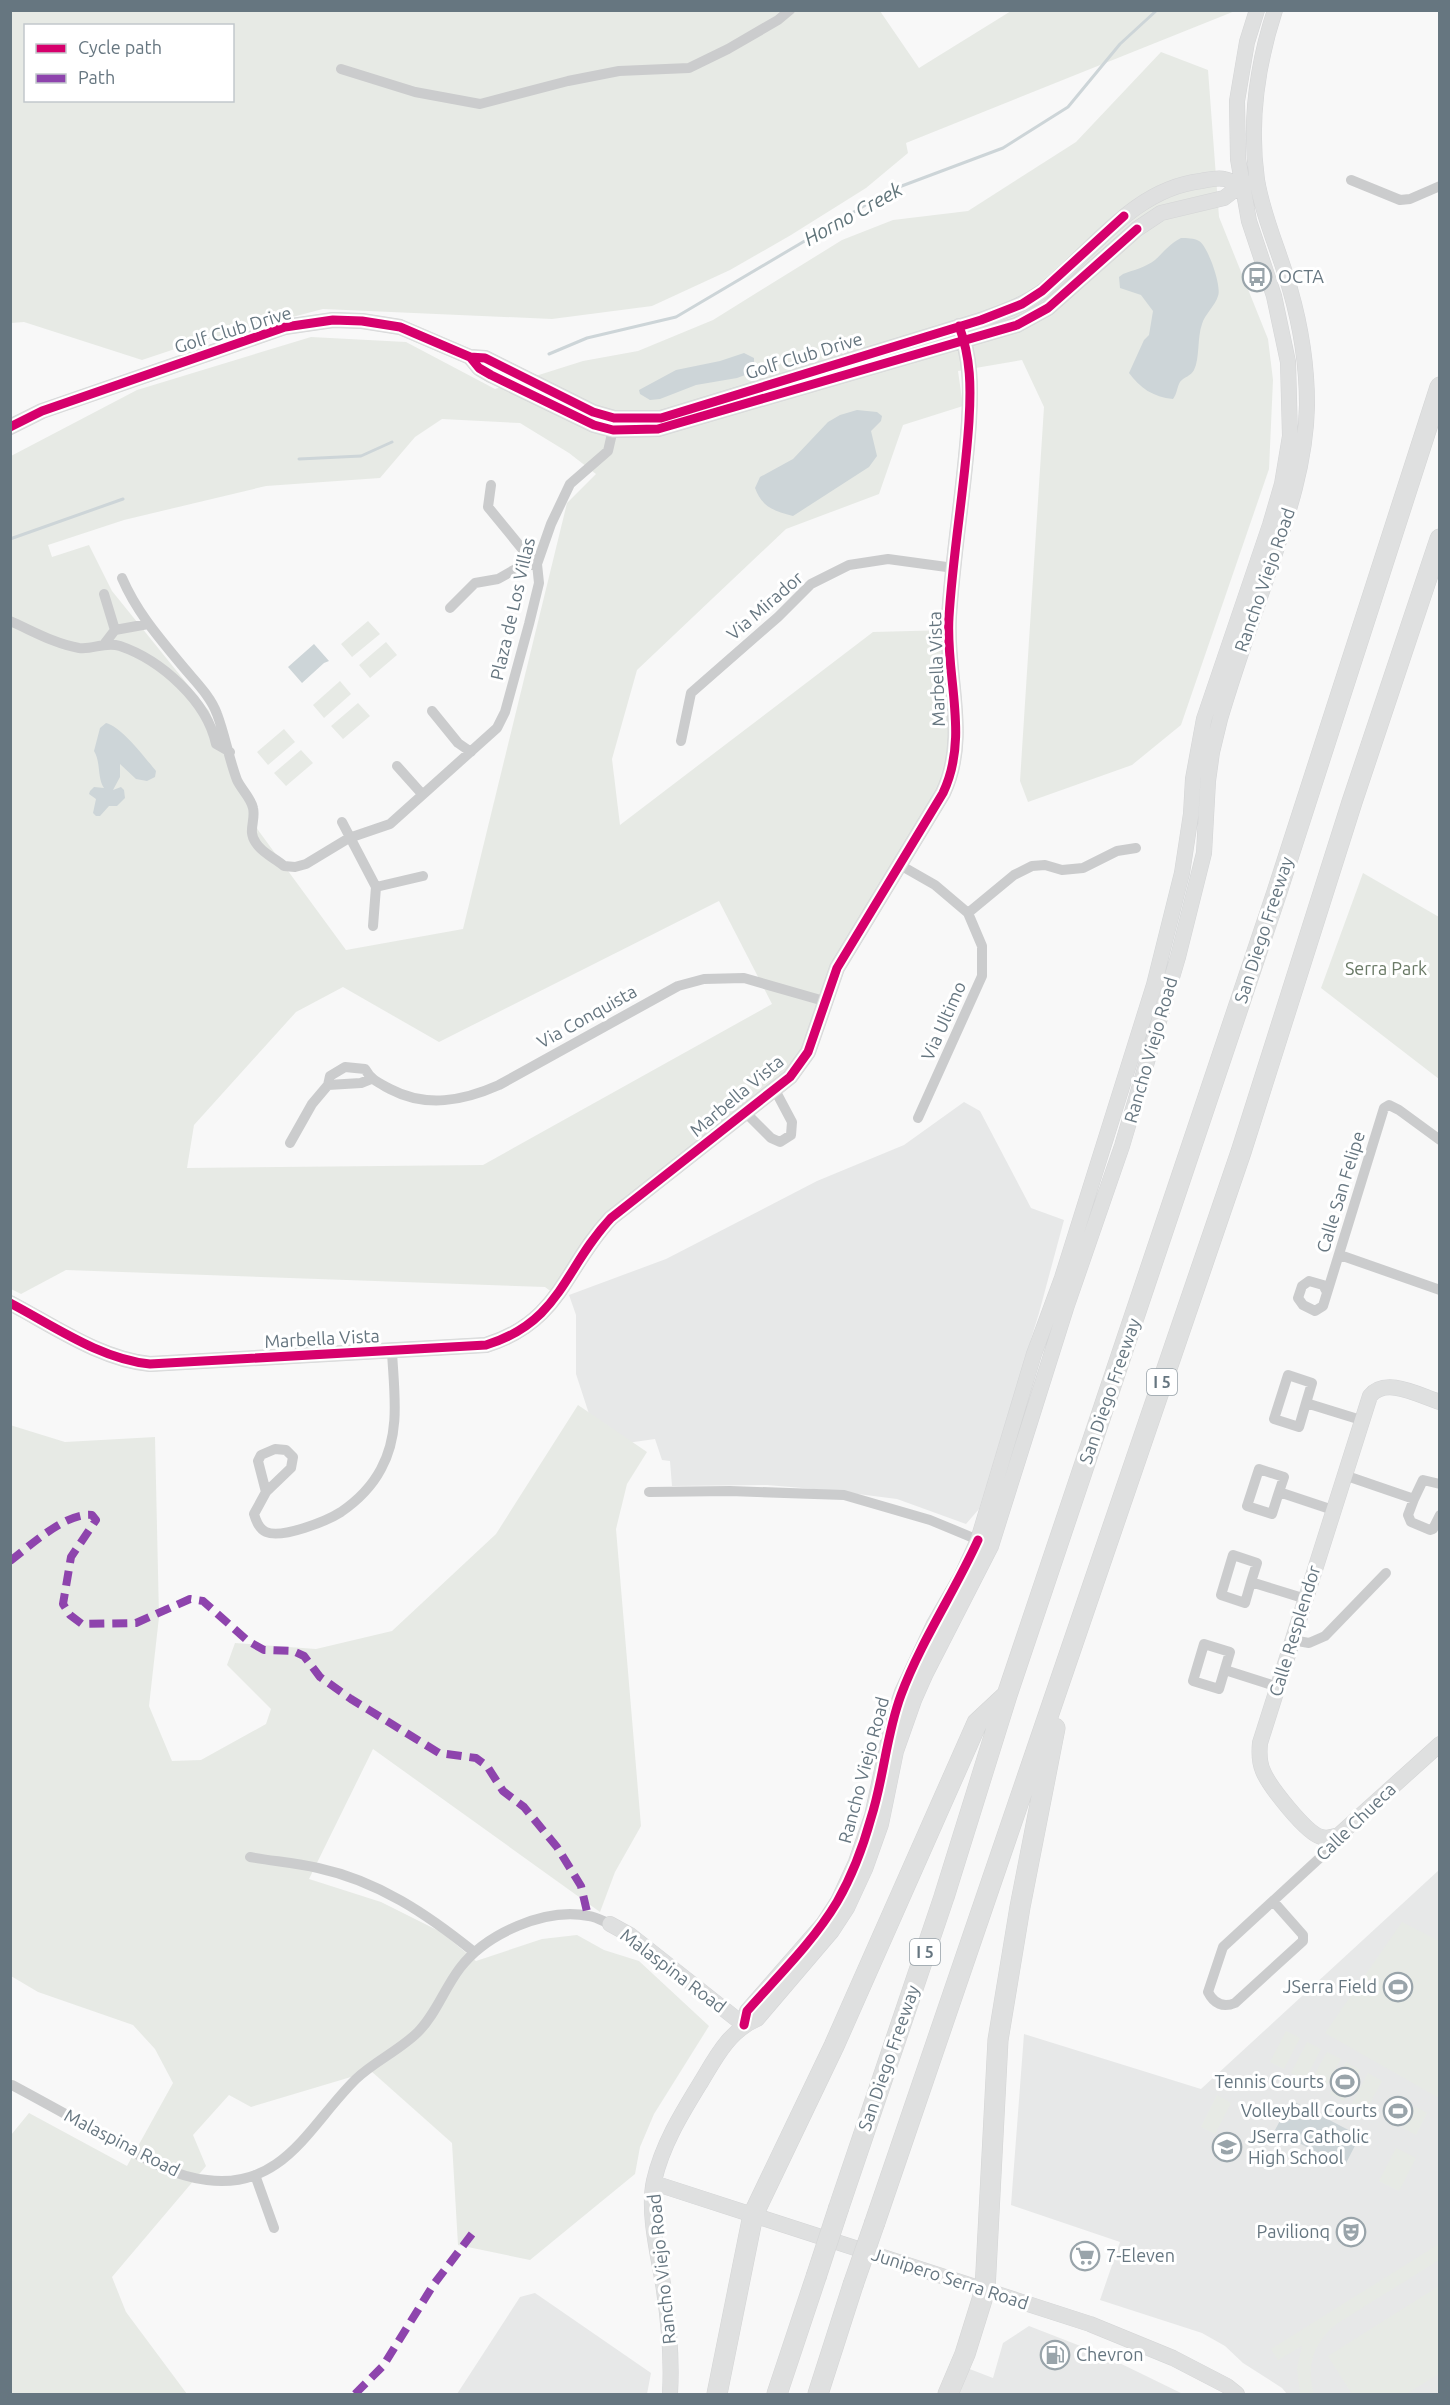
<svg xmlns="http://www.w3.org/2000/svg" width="1450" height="2405" viewBox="0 0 1450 2405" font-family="Ubuntu,sans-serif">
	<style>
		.built { fill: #e7e8e8 }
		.green { fill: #e7eae5; fill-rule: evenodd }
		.water { fill: #cdd5d8 }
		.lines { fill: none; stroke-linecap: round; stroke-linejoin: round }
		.stream { stroke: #cdd5d8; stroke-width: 3 }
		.secondary-casing { stroke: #d4d5d6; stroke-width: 16 }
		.highway-casing { stroke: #d4d5d5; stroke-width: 21 }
		.street { stroke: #cbcccd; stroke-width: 10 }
		.secondary { stroke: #dfe0e0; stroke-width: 15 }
		.highway { stroke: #dfe0e0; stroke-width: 20 }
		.highway-bridge-casing { stroke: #d4d5d5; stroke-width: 21; stroke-linecap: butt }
		.highway-bridge { stroke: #dfe0e0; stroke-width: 20 }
		.quiet { stroke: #8e44ad; stroke-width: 8; stroke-dasharray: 15 8; stroke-linecap: butt }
		.cycleway-casing { stroke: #fff; stroke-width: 13 }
		.cycleway { stroke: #d6006c; stroke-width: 9 }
		.labels { text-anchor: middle; stroke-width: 6; stroke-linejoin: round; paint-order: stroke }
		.shield { fill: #fff; stroke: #949fa6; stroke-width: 1.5 }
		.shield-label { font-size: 16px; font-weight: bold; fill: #667680 }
		.poi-label { font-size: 18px; fill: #667680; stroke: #fff; text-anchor: start }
		.street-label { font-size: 18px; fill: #667680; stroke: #fff }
		.park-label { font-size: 18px; fill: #697965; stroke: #fff }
		.water-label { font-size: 20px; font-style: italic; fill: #60747a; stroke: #fff }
	</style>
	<rect width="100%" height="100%" fill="#f8f8f8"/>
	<!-- built -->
	<path class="built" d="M964,1102L980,1111L1031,1208L1064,1220L1039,1313L979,1509L966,1524L897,1499L826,1490L767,1485L672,1486L670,1461L662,1460L655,1439L627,1443L590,1417L576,1374V1315L569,1295L666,1259L817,1181L904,1145Z
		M1439,1870V2394H1287L1282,2388L1243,2363L1225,2346L1202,2333L1100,2300L1120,2242L1011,2205L1024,2034L1201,2089Z
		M535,2293L651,2373L647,2394H457L520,2297Z
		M1029,2326L1101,2354L1183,2394H956L967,2368L993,2378L1003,2343Z"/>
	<!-- green -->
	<path class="green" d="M10,11H880L919,68L1011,11H1235L906,143L908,153L866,188L791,235L730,270L652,306L552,319L323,309L193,343L142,360L24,322L11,323ZM26,26H232V100H26Z
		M1161,52L1208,70L1219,217L1268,339L1273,380L1269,469L1181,725L1132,765L1028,802L1020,781L1044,407L1022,360L958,371L963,406L903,425L879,494L786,529L637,670L612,759L620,825L873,632L949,630L954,761L837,968L801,1062L611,1218L557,1296L545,1287L66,1270L21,1294L11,1289V456L137,390L311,337L406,342L495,389L583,361L638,351L713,320L842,240L893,220L968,211L1076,142ZM442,419L520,423L569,453L596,474L567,503L463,929L346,950L258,830L209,711L112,591L89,545L52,557L48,545L124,520L266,486L380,478L415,437ZM719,901L772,1004L483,1165L187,1168L194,1125L296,1012L343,987L439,1042Z
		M368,621L380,634L352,657L341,644Z
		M386,642L397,655L370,678L359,665Z
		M340,681L351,694L324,718L313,705Z
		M358,703L370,716L343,739L331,726Z
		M284,729L295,742L268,765L257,752Z
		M301,750L313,763L286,786L274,773Z
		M1363,873L1439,917V1079L1321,988Z
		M578,1405L647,1452L627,1484L616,1529L641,1826L615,1872L600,1912L373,1749L309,1879L381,1902L441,1932L476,1961L542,1939L577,1935L604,1950L639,1961L709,2026L654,2114L640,2147L635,2174L530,2260L458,2245L452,2143L371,2071L251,2107L229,2095L193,2135L206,2166L112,2277L126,2312L187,2394H11V2135L29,2113L127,2166L173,2083L155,2049L133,2025L38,1992L11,1976L10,1425L65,1442L155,1437L159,1617L149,1706L172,1761L201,1760L266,1724L271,1709L227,1665L235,1643L316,1649L392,1631L496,1534Z
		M1402,1922L1439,1941V2098L1325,2033Z
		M1286,2031L1300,2038L1284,2069L1270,2062Z
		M1307,2042L1321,2049L1305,2080L1291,2073Z
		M1327,2052L1341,2059L1324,2090L1310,2083Z
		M1346,2062L1360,2070L1344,2101L1330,2094Z
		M1368,2073L1382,2081L1365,2112L1351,2105Z
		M1217,2095L1231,2103L1215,2134L1201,2127Z
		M1397,2097L1410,2104L1398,2125L1386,2118Z
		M1415,2106L1427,2113L1416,2135L1403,2128Z
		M1396,2148L1416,2158L1399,2191L1379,2181Z
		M1439,2244V2260L1338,2323C1315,2340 1305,2366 1314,2394H1300L1297,2368L1302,2346L1278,2360L1271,2349Z
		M1439,2286V2374L1406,2394H1352L1328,2356Z"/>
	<!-- water -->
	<path class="water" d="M1181,238C1187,238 1194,238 1199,241C1208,246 1222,287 1218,296C1215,306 1205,314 1202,324C1197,338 1200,358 1194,370C1191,376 1184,377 1180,382C1177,387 1177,394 1173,399C1153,397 1140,388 1129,373L1144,340L1149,335L1153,311L1141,295L1120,288L1119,277L1123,274C1134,270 1146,267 1155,260C1164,252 1169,244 1181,238Z
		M744,353L754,358V365L748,374L737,378L696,385L660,399L650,400L640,394L639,390L676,370L720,361Z
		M857,410L877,412L882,416L881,421L871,431L877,456L869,467L793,516C774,511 762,507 755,488L760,477L793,459L828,422L840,415Z
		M314,644L329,661L324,663L302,683L288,667Z
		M106,723C121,726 146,759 156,771L155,777L147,781L136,779L120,764V777L113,790L121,787L124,790L125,798L117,806H109L100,816H96L93,813L96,799L89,794L90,791L94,787L104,788C97,778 101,762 94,751L100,728Z
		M1291,2100L1360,2136L1344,2167L1275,2130Z"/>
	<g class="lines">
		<!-- stream -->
		<path class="stream" d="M549,354L587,338L676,317L891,190L1003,148L1068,107L1120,44L1157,10
			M299,459L361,456L392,442
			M10,539L123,499"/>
		<!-- secondary casing -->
		<g class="secondary-casing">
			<path id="secondary" d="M470,357L479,368L491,375L594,425L613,430L658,429L1017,325L1048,308L1137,229L1161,213L1224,198L1241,185L1249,183
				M10,427L42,411L285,327L333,320L362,321L400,327L470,357L485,358L593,412L614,418H661L981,320C1002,312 1024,305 1043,291C1093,251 1133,189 1201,181C1208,180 1217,177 1224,179C1229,180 1235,183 1241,185
				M10,1303C54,1326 100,1359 150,1364L486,1345C561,1322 564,1268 611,1218L790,1077L808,1052L837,968L943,793C970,736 945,676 949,617C953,551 965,486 969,421C971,388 971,358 959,326
				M1440,1402C1420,1396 1386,1376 1370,1396L1260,1743C1259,1753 1259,1762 1263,1771C1269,1786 1306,1833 1321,1837C1328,1839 1333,1837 1339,1835L1440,1744
				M610,1924L630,1935L744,2025
				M744,2025L747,2011L823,1924L838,1901L856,1862L872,1816L893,1719L902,1692L934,1624L961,1577L978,1540L1034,1354L1062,1278L1154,985L1182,873L1191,814L1193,779L1204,719L1270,525L1282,484L1290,436L1288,362L1274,296L1249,221L1238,159L1237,101L1247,42L1257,10
				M654,2183L1090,2324L1173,2358L1227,2386L1237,2394
				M670,2394C672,2360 669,2324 664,2290C659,2257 647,2213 654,2181C662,2145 682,2113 701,2082C716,2057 729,2031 757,2019L832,1931L847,1908L865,1869L881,1824L896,1751L914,1700L926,1673L991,1546L1066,1308L1122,1146L1178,957L1204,853L1208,781L1212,752L1220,719C1235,668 1253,618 1270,568C1288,515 1306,462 1307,405C1307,366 1301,327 1290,289C1280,253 1263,217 1257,180C1249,123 1257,65 1275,10"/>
		</g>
		<!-- highway casing -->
		<g class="highway-casing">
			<path id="highway" d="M839,2207L944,1897L1007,1695L1277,892L1440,387
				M875,2222L1241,1152L1352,802L1440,539
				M717,2394L753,2215L834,2046L977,1723L1007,1695
				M777,2394L816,2277
				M818,2394L853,2285
				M948,2394L965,2354L985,2290L998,2040L1020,1907L1055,1728"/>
		</g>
		<!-- street -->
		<path class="street" d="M341,69L415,92L480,104L568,81L619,71L689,68L728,49L778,20L790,10
			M1351,180L1400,200L1410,199L1440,186
			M491,485L488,507L528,556L537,564
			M122,578C137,613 161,640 185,669C196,682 211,697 217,714C225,735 229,759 237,780C241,789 251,798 253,808C256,821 247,831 256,843C262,853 275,858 284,866L295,867L306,864L349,838L390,824L497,728L505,712L529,624L539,583L537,564L551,524L570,484L608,451L614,425
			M104,594L115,630
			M450,608L475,583L498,579L519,567L537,564
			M10,621C33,631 55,644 79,648C93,650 105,641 120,646C161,660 207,701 216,744L230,752
			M105,643L115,630L148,624
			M432,711L458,743L471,752
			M681,741L691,693L778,617L811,584L849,565L888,559L954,568
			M397,766L422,794
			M342,822L376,887L423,876
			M900,865L935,885L968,913L982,946V976L918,1118
			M968,913L1014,875L1032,866L1045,865L1062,870L1083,868L1117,851L1136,848
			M373,926L376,887
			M328,1085L361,1083L371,1079
			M746,1113L771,1138L780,1142L791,1135L792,1122L775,1090
			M290,1143L312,1104L328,1085L330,1076L345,1067L365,1069C371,1080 379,1083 390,1089C426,1108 463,1101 499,1085L678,986L704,979L744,978L824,1001
			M1340,1255L1440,1290
			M1327,1292L1323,1285L1309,1281L1302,1286L1298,1298L1303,1305L1315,1311L1323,1306L1384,1108L1389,1105L1399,1110L1440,1140
			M1306,1403L1312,1383L1288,1375L1274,1419L1299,1427L1306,1403L1361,1420
			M1344,1475L1414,1499L1423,1480L1440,1484
			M266,1492L258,1461L261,1455L275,1449L286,1450L293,1457L291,1468L266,1492L254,1514C256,1521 259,1529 266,1532C282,1539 327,1521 341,1512C357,1501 372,1486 381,1469C401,1433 394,1391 392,1352
			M649,1492L730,1491L844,1495L930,1520L983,1542
			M1279,1492L1284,1477L1259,1469L1247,1506L1272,1514L1279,1492L1333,1510
			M1414,1499L1408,1515L1411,1522L1430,1530L1433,1529L1440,1515
			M1251,1582L1257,1563L1233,1555L1221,1595L1245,1603L1251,1582L1306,1599
			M1292,1640L1309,1643L1325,1636L1386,1573
			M1204,1644L1230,1652L1219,1689L1193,1681Z
			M1225,1670L1278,1687
			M250,1857C272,1861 295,1863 318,1868C378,1881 427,1914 474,1952
			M1273,1901L1303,1935V1941L1235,2003C1223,2008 1214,2004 1208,1992L1223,1947L1324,1854L1339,1835
			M12,2085C44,2102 76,2120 107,2137C139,2155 170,2176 207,2180C284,2190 310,2124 356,2079C375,2061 400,2050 418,2032C436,2014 444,1989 460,1968C486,1934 545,1907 589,1916C596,1917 603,1921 610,1924
			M255,2175L274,2228"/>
		<!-- secondary -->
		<use href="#secondary" class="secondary"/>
		<!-- highway -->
		<use href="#highway" class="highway"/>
		<!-- highway-bridge casing -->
		<g class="highway-bridge-casing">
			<path id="highway-bridge" d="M816,2277L839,2207
				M853,2285L875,2222"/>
		</g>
		<!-- highway-bridge -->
		<use href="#highway-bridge" class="highway-bridge"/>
		<!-- quiet -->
		<path class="quiet" d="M10,1561C30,1546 66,1512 92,1515L96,1520L71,1557L63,1604L70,1615L82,1624L136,1623L190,1599L203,1601L248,1641L264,1650L293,1651L304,1656L320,1677L351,1699L439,1753L476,1758L487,1766L503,1791L524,1807L557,1847L581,1886L588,1916
			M355,2394L383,2366L434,2284L472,2234"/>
		<!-- cycleway casing -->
		<g class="cycleway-casing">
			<path id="cycleway" d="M470,357L479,368L491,375L594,425L613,430L658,429L1017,325L1048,308L1137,229
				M10,427L42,411L285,327L333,320L362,321L400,327L470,357L485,358L593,412L614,418H661L981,320L1022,304L1042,291L1124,216
				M10,1303C54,1326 100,1359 150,1364L486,1345C561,1322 564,1268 611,1218L790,1077L808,1052L837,968L943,793C970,736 945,676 949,617C953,551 965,486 969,421C971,388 971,358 959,326
				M744,2025L747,2011C778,1976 813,1942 837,1902C852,1876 863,1847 871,1818C884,1778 886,1735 901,1695C921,1641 954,1593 978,1540"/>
		</g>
		<!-- cycleway -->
		<use href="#cycleway" class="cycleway"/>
	</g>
	<!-- icons -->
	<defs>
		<g id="bus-ring" transform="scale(1.5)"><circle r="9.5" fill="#fff" stroke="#99a4aa" stroke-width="1.5"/><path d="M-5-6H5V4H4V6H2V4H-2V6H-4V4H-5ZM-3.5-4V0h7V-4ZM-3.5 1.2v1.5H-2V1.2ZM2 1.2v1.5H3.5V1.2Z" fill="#99a4aa"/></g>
		<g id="stadium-ring" transform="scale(1.5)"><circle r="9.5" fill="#fff" stroke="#99a4aa" stroke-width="1.5"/><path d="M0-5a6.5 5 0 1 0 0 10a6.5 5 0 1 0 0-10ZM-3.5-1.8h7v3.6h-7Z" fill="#99a4aa"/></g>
		<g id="school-ring" transform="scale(1.5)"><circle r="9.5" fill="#fff" stroke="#99a4aa" stroke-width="1.5"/><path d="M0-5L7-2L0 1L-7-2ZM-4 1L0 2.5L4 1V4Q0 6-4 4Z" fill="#99a4aa"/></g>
		<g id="theatre-ring" transform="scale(1.5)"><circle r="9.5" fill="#fff" stroke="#99a4aa" stroke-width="1.5"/><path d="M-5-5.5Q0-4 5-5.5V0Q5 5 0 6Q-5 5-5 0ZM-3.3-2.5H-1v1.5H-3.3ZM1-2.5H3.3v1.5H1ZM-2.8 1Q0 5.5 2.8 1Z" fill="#99a4aa"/></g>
		<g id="supermarket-ring" transform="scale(1.5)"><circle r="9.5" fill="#fff" stroke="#99a4aa" stroke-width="1.5"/><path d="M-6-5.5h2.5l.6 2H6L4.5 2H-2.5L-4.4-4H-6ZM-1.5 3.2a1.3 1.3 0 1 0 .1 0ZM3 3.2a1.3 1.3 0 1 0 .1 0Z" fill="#99a4aa"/></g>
		<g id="fuel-ring" transform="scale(1.5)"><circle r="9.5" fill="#fff" stroke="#99a4aa" stroke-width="1.5"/><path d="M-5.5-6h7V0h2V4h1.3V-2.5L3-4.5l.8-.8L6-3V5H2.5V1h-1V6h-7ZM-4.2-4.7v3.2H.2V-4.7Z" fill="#99a4aa"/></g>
	</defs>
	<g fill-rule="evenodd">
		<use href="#bus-ring" x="1257" y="277"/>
		<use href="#stadium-ring" x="1398" y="1987"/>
		<use href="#stadium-ring" x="1345" y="2082"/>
		<use href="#stadium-ring" x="1398" y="2111"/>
		<use href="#school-ring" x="1227" y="2147"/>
		<use href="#theatre-ring" x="1351" y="2232"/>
		<use href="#supermarket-ring" x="1085" y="2256"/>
		<use href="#fuel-ring" x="1055" y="2355"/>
	</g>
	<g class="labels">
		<!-- shield labels -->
		<g class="shield">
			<rect x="1147" y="1369" width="30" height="26" rx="4.5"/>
			<rect x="910" y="1939" width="30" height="26" rx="4.5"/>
		</g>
		<g class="shield-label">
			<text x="1162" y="1388">I 5</text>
			<text x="925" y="1958">I 5</text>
		</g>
		<!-- poi labels -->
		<g class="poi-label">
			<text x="1278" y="283">OCTA</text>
			<text x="1377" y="1993" text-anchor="end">JSerra Field</text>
			<text x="1324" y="2088" text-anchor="end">Tennis Courts</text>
			<text x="1377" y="2117" text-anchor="end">Volleyball Courts</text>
			<text x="1248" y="2143">JSerra Catholic<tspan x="1248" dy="21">High School</tspan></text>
			<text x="1330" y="2238" text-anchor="end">Pavilionq</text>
			<text x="1106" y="2262">7-Eleven</text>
			<text x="1076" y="2361">Chevron</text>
		</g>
		<!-- street labels -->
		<g class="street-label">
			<text transform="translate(233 330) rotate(-17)" y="6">Golf Club Drive</text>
			<text transform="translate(804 356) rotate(-17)" y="6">Golf Club Drive</text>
			<text transform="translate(1265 580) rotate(-71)" y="6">Rancho Viejo Road</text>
			<text transform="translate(765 606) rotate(-41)" y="6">Via Mirador</text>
			<text transform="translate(513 609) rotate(-77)" y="6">Plaza de Los Villas</text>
			<text transform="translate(937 669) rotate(-92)" y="6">Marbella Vista</text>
			<text transform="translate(1264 930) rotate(-72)" y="6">San Diego Freeway</text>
			<text transform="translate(587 1017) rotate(-29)" y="6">Via Conquista</text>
			<text transform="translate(944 1021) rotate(-66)" y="6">Via Ultimo</text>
			<text transform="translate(1151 1050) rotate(-74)" y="6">Rancho Viejo Road</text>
			<text transform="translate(737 1096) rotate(-40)" y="6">Marbella Vista</text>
			<text transform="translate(1341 1192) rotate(-73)" y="6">Calle San Felipe</text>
			<text transform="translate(322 1339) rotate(-3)" y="6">Marbella Vista</text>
			<text transform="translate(1110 1391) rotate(-71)" y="6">San Diego Freeway</text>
			<text transform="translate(1295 1631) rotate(-73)" y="6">Calle Resplendor</text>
			<text transform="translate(864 1770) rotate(-75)" y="6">Rancho Viejo Road</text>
			<text transform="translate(1356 1822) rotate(-44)" y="6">Calle Chueca</text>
			<text transform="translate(673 1971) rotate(37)" y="6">Malaspina Road</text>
			<text transform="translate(889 2058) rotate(-71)" y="6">San Diego Freeway</text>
			<text transform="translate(122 2143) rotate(27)" y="6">Malaspina Road</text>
			<text transform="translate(662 2269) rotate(-96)" y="6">Rancho Viejo Road</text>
			<text transform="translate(950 2279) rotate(18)" y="6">Junipero Serra Road</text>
		</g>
		<!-- park labels -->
		<g class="park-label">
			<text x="1386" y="975">Serra Park</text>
		</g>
		<!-- water labels -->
		<g class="water-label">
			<text transform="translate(853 214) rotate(-29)" y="7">Horno Creek</text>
		</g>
	</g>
	<!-- border -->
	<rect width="1450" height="2405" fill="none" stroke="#667680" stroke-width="24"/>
	<!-- legend -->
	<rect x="24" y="24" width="210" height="78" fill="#ffffff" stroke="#c2c8cc" stroke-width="1.5"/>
	<rect x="36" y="44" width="30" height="9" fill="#d6006c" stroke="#c2c8cc" stroke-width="1.5"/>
	<text x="78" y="54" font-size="18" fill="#667680">Cycle path</text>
	<rect x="36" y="74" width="30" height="9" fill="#8e44ad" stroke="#c2c8cc" stroke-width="1.5"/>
	<text x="78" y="84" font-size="18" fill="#667680">Path</text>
</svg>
